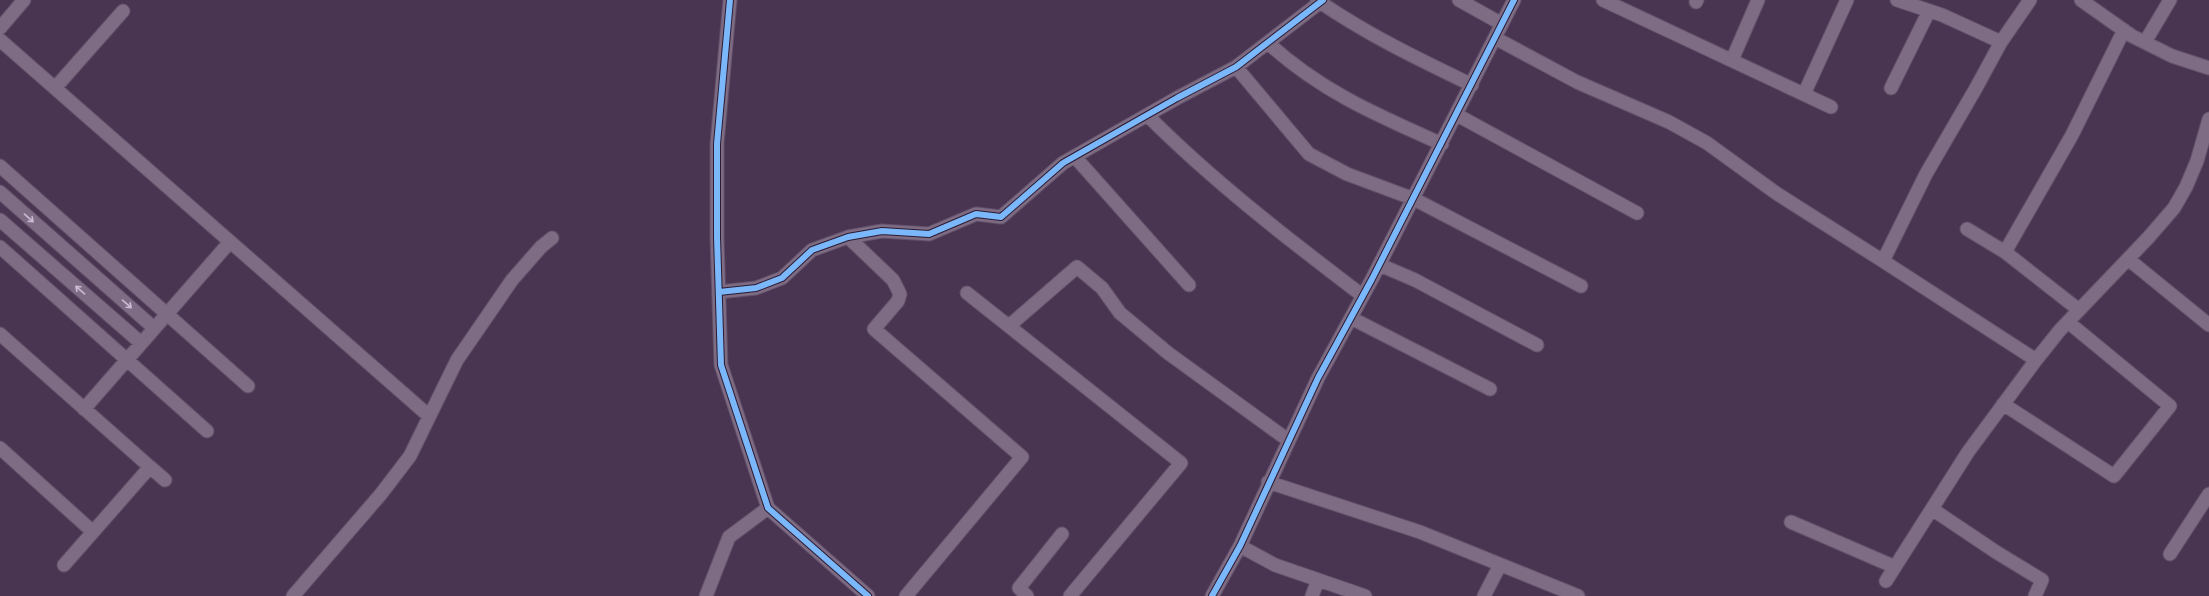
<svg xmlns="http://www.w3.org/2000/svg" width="2209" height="596" viewBox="0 0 2209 596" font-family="'Roboto Condensed',sans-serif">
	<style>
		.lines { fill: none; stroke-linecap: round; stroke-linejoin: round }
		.street-casing { stroke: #63516a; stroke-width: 15 }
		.street { stroke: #7e6c84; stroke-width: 13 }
		.cycleway-casing { stroke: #2c1b32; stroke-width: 8 }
		.cycleway { stroke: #7ab7fb; stroke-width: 6 }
		.oneway { stroke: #cdb8d6 }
	</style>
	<rect width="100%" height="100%" fill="#493551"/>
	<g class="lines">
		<!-- street casing -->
		<g class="street-casing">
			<path id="street" d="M730,0L717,144V237L721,365L768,508L868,596
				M1317,0C1366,34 1418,59 1472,85
				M1459,0L1502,24
				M1603,0L1831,107
				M1897,0L1942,15L2001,42
				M2030,0L2001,42L1976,88L1926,174L1883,261L2036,360
				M2081,0L2132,36L2172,56L2209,68
				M1696,2L1697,0
				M0,28L24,0
				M1495,38L1577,82L1669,122L1707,143L1776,193L1883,261
				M0,40L429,416
				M2145,42L2170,0
				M1268,43C1322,92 1377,115 1442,144
				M1732,60L1758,0
				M1236,67L1309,154L1347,174L1414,199L1581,286
				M55,88L123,11
				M1891,88L1929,11
				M1804,94L1847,0
				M1147,115C1214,182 1288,239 1363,296
				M1457,115L1637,213
				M1075,157L1189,285
				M0,166L248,386
				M0,192L154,328
				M0,220L141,343
				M1967,229L2005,252
				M848,237L893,280L900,294L898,301L874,329L1022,457L906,596
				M0,247L207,431
				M2128,259L2209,325
				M1380,265L1415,280L1537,345
				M719,292L756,288L782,278L812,250L848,237L882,231L929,234L976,214L1001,217L1063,163L1177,98L1236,67L1323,0
				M967,293L1181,463L1070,596
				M2079,310L2005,252L2072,135L2124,30
				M1351,318L1490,389
				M1009,326L1077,267L1102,288L1120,313L1168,353L1288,440
				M0,334L150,467L64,565
				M2003,404L2114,476L2170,406L2068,322
				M84,409L229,243
				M0,448L93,532
				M150,467L165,480
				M1268,482L1420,532L1578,596
				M1932,509L1996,552L2042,580L2035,596
				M1791,522L1895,567
				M1240,546L1275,565L1365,596
				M2170,554L2209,494
				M1886,581L1968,452L2036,360L2060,330L2148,238L2174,208L2186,187L2197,161L2209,119
				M293,596L381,494L410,456L457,360L512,280L541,247L552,238
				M706,596L729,537L768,508
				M1027,596L1019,588L1062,534
				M1212,596L1240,546L1318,378L1372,279L1514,0
				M1312,596L1318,580
				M1484,596L1500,565"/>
		</g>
		<!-- street -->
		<use href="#street" class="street"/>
		<!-- cycleway casing -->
		<g class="cycleway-casing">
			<path id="cycleway" d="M730,0L717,144V237L721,365L768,508L868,596
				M719,292L756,288L782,278L812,250L848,237L882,231L929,234L976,214L1001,217L1063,163L1177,98L1236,67L1323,0
				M1212,596L1240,546L1318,378L1372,279L1514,0"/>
		</g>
		<!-- cycleway -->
		<use href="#cycleway" class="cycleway"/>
	</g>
	<!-- one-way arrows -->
	<defs><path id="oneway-shaft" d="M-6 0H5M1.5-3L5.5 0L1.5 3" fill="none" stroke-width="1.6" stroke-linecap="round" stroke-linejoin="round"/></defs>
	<g class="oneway">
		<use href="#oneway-shaft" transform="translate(29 218) rotate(41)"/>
		<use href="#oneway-shaft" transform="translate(80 290) rotate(-139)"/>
		<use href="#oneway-shaft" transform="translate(127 304) rotate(41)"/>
	</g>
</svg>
